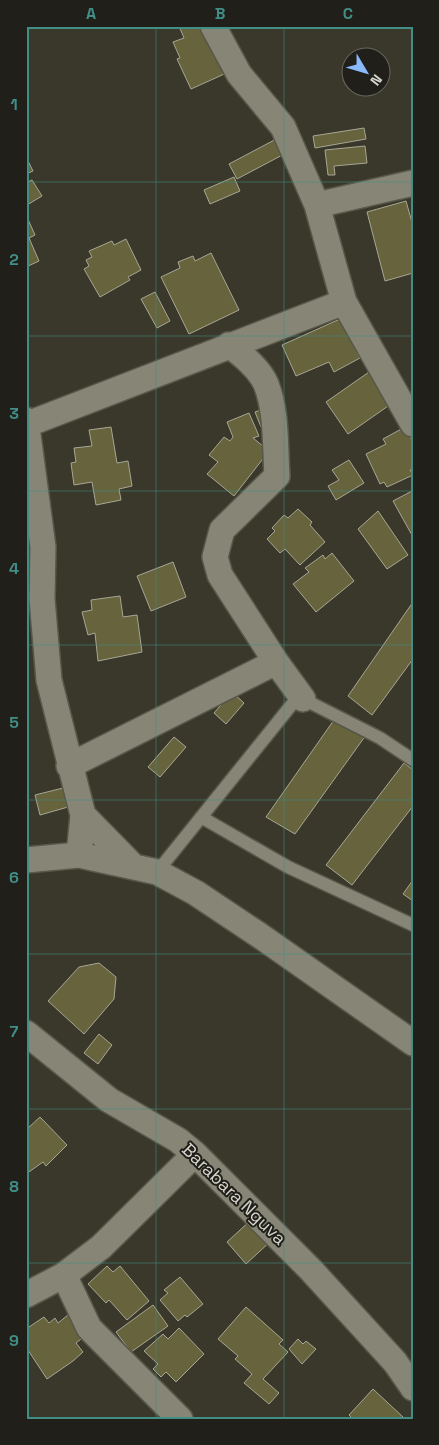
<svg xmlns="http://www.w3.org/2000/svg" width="439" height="1445" viewBox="0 0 439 1445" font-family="'Space Grotesk',sans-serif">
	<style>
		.building { fill: #66633d; stroke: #a7a796 }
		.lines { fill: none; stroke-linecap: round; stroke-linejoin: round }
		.lane-casing { stroke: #57574a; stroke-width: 15 }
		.street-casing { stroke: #57574a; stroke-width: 28 }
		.lane { stroke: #878676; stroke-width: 12 }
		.street { stroke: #878676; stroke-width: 25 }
		.grid { fill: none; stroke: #418e86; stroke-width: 1; stroke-opacity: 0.55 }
		.labels { text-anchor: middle; stroke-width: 4; stroke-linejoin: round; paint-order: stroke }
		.street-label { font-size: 18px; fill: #d6d6cd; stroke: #201f19 }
		.neatline { fill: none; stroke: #418e86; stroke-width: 2 }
		.grid-label { font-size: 16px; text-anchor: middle; font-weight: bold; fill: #418e86 }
	</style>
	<rect width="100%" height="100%" fill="#39382a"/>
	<!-- building -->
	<path class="building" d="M179,26H206L231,71L191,89L177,59L180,58L173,42L184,38Z
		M364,128L366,139L315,148L313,136Z
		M280,137L288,152L237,179L229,164Z
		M365,146L367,163L334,166L335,175H328L325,150Z
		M26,157L33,171L26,174Z
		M234,177L240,191L210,204L204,190Z
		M32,180L42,196L27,205L26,183Z
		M406,201L413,226V273L385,281L367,212Z
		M26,215L35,235L29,238L39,261L26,267Z
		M126,239L141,270L128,277L130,280L100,297L84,269L89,266L86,260L92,257L89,251L112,241L114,245Z
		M211,253L239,310L189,334L161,277L180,268L178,262L193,256L195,261Z
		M155,292L170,321L157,328L141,299Z
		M340,319L360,358L334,372L329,362L296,376L282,345Z
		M369,372L391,404L348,434L326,402Z
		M266,408L272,423L261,427L255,412Z
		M249,413L259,436L253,438L269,451L234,496L207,474L218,462L209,455L224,437L230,441L233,437L227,422Z
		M111,427L117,463L128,461L132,486L119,489L121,500L96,505L92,482L74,485L71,463L76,462L74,448L92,446L89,430Z
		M405,427L413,442V469L410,470L413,475L387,487L384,482L380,484L366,454L386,444L383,439Z
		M349,460L364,483L336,500L328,486L339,480L332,470Z
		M412,491L413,492V537L393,501Z
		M298,509L312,522L310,525L325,542L300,565L285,549L280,553L267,539L275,531L272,528L284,515L288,518Z
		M378,511L408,555L387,569L358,529Z
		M35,534L40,579L26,580V535Z
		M332,553L354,581L316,612L293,584L309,572L305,568L323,555L325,559Z
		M173,562L186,597L151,611L137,576Z
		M120,596L123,617L137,615L142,652L98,661L95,633L88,635L82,612L92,610L91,600Z
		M413,602V659L372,715L348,696Z
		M232,692L244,703L226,724L214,713Z
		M336,717L366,735L295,834L266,817Z
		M174,737L186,747L160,777L148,767Z
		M404,763L413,770V806L352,885L326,865Z
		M63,788L68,807L40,815L35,795Z
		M413,880V901L403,894Z
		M99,963L116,977L114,999L84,1034L48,1001L79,967Z
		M99,1034L112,1045L98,1064L84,1053Z
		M40,1117L67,1145L46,1166L43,1162L26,1174V1130Z
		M252,1219L272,1240L246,1264L227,1242Z
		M107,1266L113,1272L120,1266L149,1301L127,1320L109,1300L106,1303L88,1284Z
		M180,1277L203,1304L187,1317L185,1315L178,1321L160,1300L168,1293L164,1290Z
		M153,1305L168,1326L131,1352L116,1332Z
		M246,1307L283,1340L279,1344L288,1352L263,1379L279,1393L269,1404L244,1383L252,1374L235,1359L238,1356L218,1339Z
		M73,1311L90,1332L76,1343L83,1352L73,1361L47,1379L26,1347V1329L44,1317L49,1323L55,1318L58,1323Z
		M179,1328L204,1354L176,1382L166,1372L161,1377L153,1369L158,1364L144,1351L163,1334L168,1339Z
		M298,1339L303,1344L306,1341L316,1349L302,1364L289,1349Z
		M373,1389L403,1417L401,1419H353L349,1415Z"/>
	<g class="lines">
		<!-- lane casing -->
		<g class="lane-casing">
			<path id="lane" d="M201,817L288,867L413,925
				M157,872L293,703L303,699L380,738L413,760"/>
		</g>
		<!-- street casing -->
		<g class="street-casing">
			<path id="street" d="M213,26L239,74L283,127L317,205L344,302L413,424
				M317,205L413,183
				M229,345C242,355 259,368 266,384C277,412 275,446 277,476L222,530L215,557L220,575L276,662L303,699
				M26,420L43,547L42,599L49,680L83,815L79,855
				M28,424L344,302
				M69,766L276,662
				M83,815L133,866
				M26,860L79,855L157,872L196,893L259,935L413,1043
				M26,1033L109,1100L178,1140L195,1154L311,1270L395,1362L413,1388
				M64,1275L89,1328L180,1419
				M26,1295L64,1275L101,1247L195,1154"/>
		</g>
		<!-- lane -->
		<use href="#lane" class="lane"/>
		<!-- street -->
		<use href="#street" class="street"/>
	</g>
	<!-- grid -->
	<path class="grid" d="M156,26V1419M284,26V1419M26,182H413M26,336H413M26,491H413M26,645H413M26,800H413M26,954H413M26,1109H413M26,1263H413"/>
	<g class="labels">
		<!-- street labels -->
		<g class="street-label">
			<text transform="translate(234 1194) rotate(44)" y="6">Barabara Nguva</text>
		</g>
	</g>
	<!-- border -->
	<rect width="439" height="1445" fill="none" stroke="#201f19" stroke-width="55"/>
	<!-- north arrow -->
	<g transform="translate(366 72) rotate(128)"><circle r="24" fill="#201f19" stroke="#696861"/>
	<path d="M0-4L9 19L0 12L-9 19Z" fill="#88bafc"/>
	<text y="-8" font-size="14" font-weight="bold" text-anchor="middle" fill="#d6d6cd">N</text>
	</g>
	<rect x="28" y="28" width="384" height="1390" class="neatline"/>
	<g class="grid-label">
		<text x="91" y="19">A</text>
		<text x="220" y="19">B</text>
		<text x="348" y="19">C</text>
		<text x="14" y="110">1</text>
		<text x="14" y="265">2</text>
		<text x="14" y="419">3</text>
		<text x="14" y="574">4</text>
		<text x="14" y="728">5</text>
		<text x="14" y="883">6</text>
		<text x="14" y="1037">7</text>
		<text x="14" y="1192">8</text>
		<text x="14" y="1346">9</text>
	</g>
</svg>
